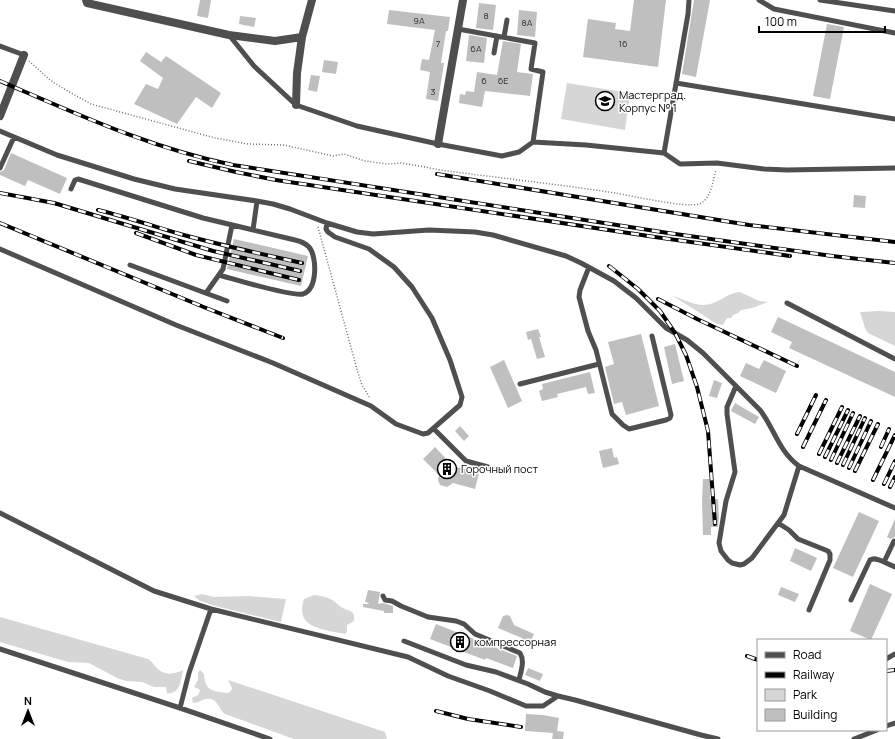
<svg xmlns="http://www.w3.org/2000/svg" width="895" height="739" viewBox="0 0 895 739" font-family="Manrope,sans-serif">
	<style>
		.green { fill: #d6d6d6 }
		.building { fill: #bfbfbf }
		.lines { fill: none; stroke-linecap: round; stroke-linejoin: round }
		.path { stroke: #717171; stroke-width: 1.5; stroke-dasharray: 1 2; stroke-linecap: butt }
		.service { stroke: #4f4f4f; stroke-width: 5 }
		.minor { stroke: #4f4f4f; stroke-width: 8 }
		.rail-casing { stroke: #000; stroke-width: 4 }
		.rail { stroke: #fff; stroke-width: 2.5; stroke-dasharray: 8; stroke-linecap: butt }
		.labels { text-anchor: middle; stroke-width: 3; stroke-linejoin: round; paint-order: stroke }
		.number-label { font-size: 9px; fill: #303030 }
		.poi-label { font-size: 11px; fill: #000; stroke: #fff; text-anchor: start }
	</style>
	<rect width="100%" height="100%" fill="#fff"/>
	<!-- green -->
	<path class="green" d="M567,83L630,93L625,130L561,119Z
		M740,292L759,301L768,302L752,308L741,310L738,313L733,315L731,318H727L723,325L717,324L673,296C683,299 693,305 704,305C717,305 726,293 740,292Z
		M880,311L895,312V346L868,333L865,328L860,312Z
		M202,594L214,597L248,596L286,599L281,622L215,606L200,601L194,596Z
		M314,595C321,596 329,597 335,602C338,604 340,607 343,608C351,612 355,610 354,621L347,625V632L345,634C324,629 294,629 304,599Z
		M0,617L148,659C153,662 154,666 158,669C165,676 175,674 183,670C181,680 180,695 167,693L166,687H154L142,682L126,681L117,678L89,663L68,662L0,642Z
		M200,670L204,674C205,692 213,691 228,693L231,691L232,688L228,680L385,732L387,739H294L225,714C218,709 218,697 206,699C201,700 198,703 193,703L192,698L198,695L200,691L199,689L194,687L198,680V672Z"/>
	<!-- building -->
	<path class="building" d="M200,0H211L208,18L197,16Z
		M634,0H666L658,67L583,57L588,19L616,23L615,29L630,31Z
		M694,0H710L696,77L682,74Z
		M479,3L496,5L493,30L476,28Z
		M389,10L450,17L448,31H446L441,63H444L438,101L426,99L430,72L420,70L422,59L429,60L435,30L387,24Z
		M519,10L537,12L535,37L517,35Z
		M240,16L256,18L254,27L239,24Z
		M827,24L844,27L830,99L813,96Z
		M469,35L487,38L484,63L466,61Z
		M503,41L521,44L517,72L533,74L530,96L485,91L482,107L459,103L460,94L465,95L466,91L474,92L477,72L497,75Z
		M146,52L161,62L166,56L221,93L212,108L196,97L177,124L134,104L146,84L158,89L163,78L140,61Z
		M324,60L338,62L336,74L322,72Z
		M311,75L320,76L317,92L308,90Z
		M11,153L67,178L60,194L28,180L25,186L0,175V172L4,170Z
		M854,195L866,196L865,208L853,207Z
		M234,239L308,256L301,286L227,269Z
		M778,317L895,372V397L789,348L792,342L771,332Z
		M538,329L541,337H539L545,357L537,359L531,339L528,340L526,332Z
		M641,334L659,406L626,415L622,402L614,404L605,367L614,364L608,342Z
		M675,344L684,381L672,384L664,347Z
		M504,360L522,401L508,408L490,367Z
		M764,360L786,371L776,393L740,376L746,363L759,369Z
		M590,372L595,393L588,394L586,387L557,394L558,397L542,401L539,391L543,389L542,384Z
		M714,380L722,383L717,398L709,396Z
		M735,403L759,417L755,424L731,411Z
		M460,426L469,436L464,441L455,431Z
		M435,447L451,464L457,467L479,473L475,489L453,483L447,487L440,485L438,480L439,475L423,459Z
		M612,448L614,458L617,457L619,464L603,468L599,451Z
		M703,479H710V499H718L719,518L718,527H711V535H703L702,500Z
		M859,512L879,521L853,577L833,568Z
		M895,519V537L890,539L887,537Z
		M795,548L817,558L811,571L790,561Z
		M870,584L892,594L871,640L850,631Z
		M781,587L799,594L795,602L778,595Z
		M368,590L380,592L378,604L383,603L393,606V613H384V611L363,607V604H368L369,603L365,602Z
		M507,615L510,616L514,625L534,634L528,647L520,643L522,638L498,628L503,616Z
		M436,624L517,656L513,668L486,658L485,660L430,639Z
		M528,668L543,674L540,681L525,675Z
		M526,714L543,715L559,718L557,731L564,732L563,739H552L553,733L525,731Z"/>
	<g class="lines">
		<!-- path -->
		<path class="path" d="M29,61L50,80L64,89L91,104L215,138L248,144L284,145L333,156L344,154L365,161L387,164L401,163L425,167L440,170C499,178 557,184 615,193C633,196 685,208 699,204C711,200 713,180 716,170
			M318,227L358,373L362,385L370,398"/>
		<!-- service -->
		<path class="service" d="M759,0L774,9L895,33
			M820,0L895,11
			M458,29L535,43L531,69L543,72L533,142
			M229,35L254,66L296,105L357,126L438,144L502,156L519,152L533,142L586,145L664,153L680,164L717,163L764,169L787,170L895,168
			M504,37L507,20
			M0,46L24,55
			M494,53L497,36
			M676,83L895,119
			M0,131L57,155L134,179L175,189L257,201L273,204L290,209L327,223L357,232L373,234L429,230L475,232L493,235L566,256L581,263L614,281L636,298L666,328L687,340L703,353L760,410C774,428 779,452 799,466L895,508
			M664,153L688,14L689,0
			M0,168L14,137
			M71,189L75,180L78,179L203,218L295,240C300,241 305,243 309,247C317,256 318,289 303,294C292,297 234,279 219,275
			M253,230L257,201
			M0,249L176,325L273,363L371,406L396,424L423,434L428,433L460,405L462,397L450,360L432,318L412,287L394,267L369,249L335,237L328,232L326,229L327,223
			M130,265L227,301
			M589,267L580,290L579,297L588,331L596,350L612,414L623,425L629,429L666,420L670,418L671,415L652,336
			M206,293L223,269L232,225
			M787,303L895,359
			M520,384L599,364
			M736,386L727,407V414L735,472L726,501L719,543L721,551L728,560L732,563L740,565L744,564L752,558L784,515L799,466
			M434,429L466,461L488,467
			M0,513L154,591L211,609L408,657L448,676L490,691L526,706H543L558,696L575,700L701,735L718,739
			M778,523L789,530L798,539L828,551L830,554V560L809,610
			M894,541L884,562L895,567
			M383,596L385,600L392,601L401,606L428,617L456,621L464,624L475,634L520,653C525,661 521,671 519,680
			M851,600L870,560C875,557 879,560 884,562
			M404,641L466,665L496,672L528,684L545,692L558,696
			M0,649L180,708L270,739
			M886,659L895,654
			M180,708L189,673L211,609
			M886,726L895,723
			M854,739L877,730"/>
		<!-- minor -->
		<path class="minor" d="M86,0L87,3L229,35L275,41L302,37
			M296,105L297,73L302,37L312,0
			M0,116L24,55
			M438,144L463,0"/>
		<!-- rail casing -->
		<g class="rail-casing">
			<path id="rail" d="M0,81C77,114 150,148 233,165L668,233L832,256L895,263
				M189,161L236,172L276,180L655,237L790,256
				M437,174L749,225L895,242
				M0,193L54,203L213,251L300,271
				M98,210C126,217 153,226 180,234C220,245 261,254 302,263
				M0,223L206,308L283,338
				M136,233L196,255L299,280
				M609,266L638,289L660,311L675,333L686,355L697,387L708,431L715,524
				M658,299L697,319L797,366
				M797,434L816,395
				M803,447L826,400
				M881,447L889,429
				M819,454L842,407
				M825,457L848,410
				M831,460L853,413
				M837,463L860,416
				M843,465L865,418
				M849,468L871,421
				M855,471L878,424
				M873,480L895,435
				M884,484L895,461
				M890,487L895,477
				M747,656L758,660
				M886,671L895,670
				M436,711L468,719L521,727"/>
		</g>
		<!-- rail -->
		<use href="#rail" class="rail"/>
	</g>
	<!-- icons -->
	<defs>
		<g id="school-ring" transform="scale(1)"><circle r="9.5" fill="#fff" stroke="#000" stroke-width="1.5"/><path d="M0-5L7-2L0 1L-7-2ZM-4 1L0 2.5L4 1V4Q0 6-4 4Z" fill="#000"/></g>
		<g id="building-ring" transform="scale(1)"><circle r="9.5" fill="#fff" stroke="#000" stroke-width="1.5"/><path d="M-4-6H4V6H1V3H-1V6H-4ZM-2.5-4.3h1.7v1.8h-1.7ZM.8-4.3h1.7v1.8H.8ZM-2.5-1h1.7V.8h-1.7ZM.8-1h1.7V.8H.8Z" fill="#000"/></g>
	</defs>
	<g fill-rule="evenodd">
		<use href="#school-ring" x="605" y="101"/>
		<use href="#building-ring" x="447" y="469"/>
		<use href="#building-ring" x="460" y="642"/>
	</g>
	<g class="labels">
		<!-- number labels -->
		<g class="number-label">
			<text x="486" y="19">8</text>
			<text x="419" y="24">9А</text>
			<text x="527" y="26">8А</text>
			<text x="438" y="47">7</text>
			<text x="623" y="47">16</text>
			<text x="476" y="52">6А</text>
			<text x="484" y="84">6</text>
			<text x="503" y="84">6Е</text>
			<text x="433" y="95">3</text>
		</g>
		<!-- poi labels -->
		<g class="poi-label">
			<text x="619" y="99">Мастерград.<tspan x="619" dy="13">Корпус № 1</tspan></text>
			<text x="461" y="473">Горочный пост</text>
			<text x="474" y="646">компрессорная</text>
		</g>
	</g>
	<!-- legend -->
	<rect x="757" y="639" width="130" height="92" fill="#ffffff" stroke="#999999"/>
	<rect x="765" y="652" width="20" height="6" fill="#4f4f4f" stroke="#999999"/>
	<text x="793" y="659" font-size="12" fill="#000000">Road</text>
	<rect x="765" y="672" width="20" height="6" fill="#000000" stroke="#999999"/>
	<text x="793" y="679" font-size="12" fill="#000000">Railway</text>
	<rect x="765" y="689" width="20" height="12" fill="#d6d6d6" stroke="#999999"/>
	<text x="793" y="699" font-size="12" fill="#000000">Park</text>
	<rect x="765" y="709" width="20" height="12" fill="#bfbfbf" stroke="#999999"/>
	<text x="793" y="719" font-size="12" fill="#000000">Building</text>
	<!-- north arrow -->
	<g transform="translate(28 711)" stroke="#ffffff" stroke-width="3" paint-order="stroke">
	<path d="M0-3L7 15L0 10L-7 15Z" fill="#000000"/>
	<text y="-6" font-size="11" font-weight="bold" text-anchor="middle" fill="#000000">N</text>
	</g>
	<!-- scale -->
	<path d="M759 26v6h126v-6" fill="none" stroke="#000000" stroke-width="2"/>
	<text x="765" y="26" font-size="12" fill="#000000" stroke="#ffffff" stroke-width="3" paint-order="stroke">100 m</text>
</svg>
